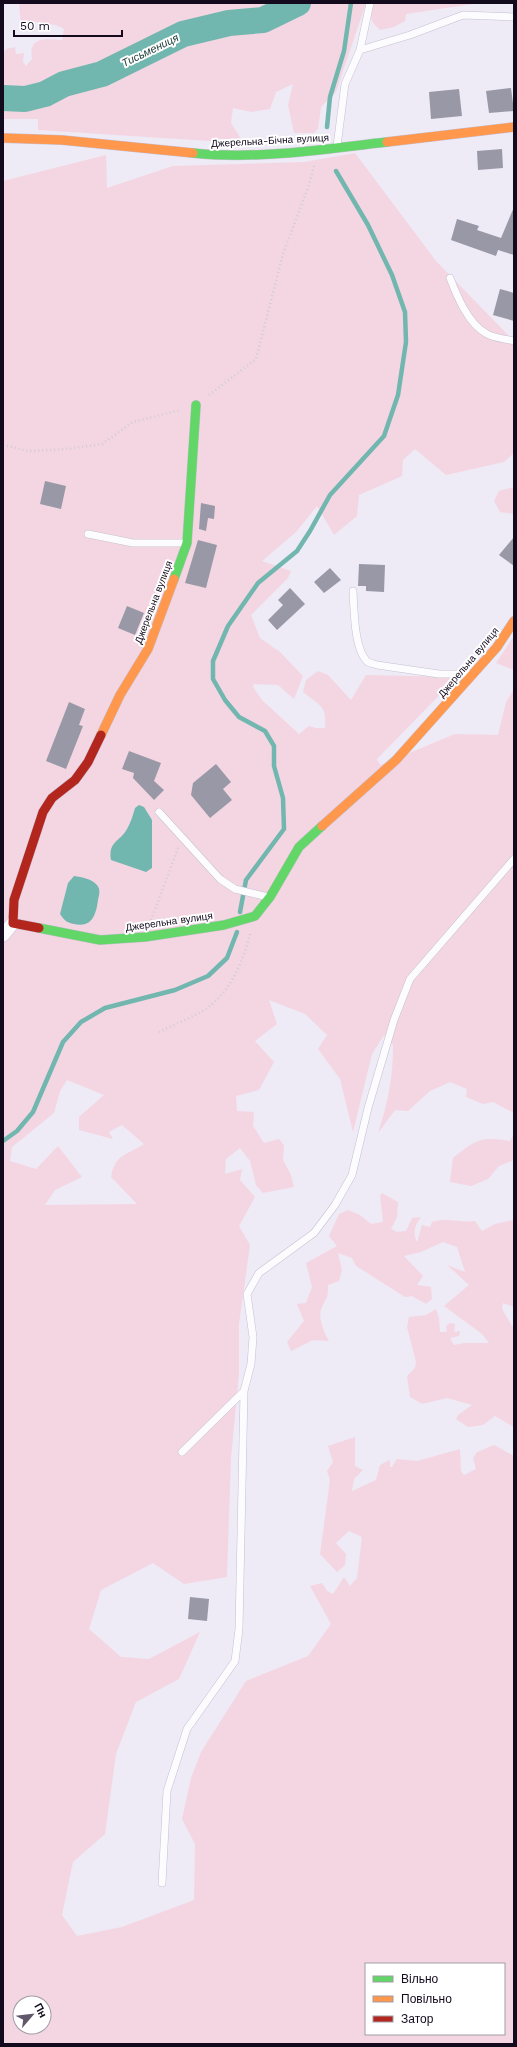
<svg xmlns="http://www.w3.org/2000/svg" width="517" height="2047" viewBox="0 0 517 2047" font-family="'Work Sans',sans-serif">
	<style>
		.green { fill: #f4d6e2; fill-rule: evenodd }
		.water { fill: #71b6af }
		.lines { fill: none; stroke-linecap: round; stroke-linejoin: round }
		.stream { stroke: #71b6af; stroke-width: 4.5 }
		.river { stroke: #71b6af; stroke-width: 26 }
		.building { fill: #9998a6 }
		.lane-casing { stroke: #c6c0d1; stroke-width: 8 }
		.street-casing { stroke: #c6c0d1; stroke-width: 14 }
		.fast-casing { stroke: #c6c0d1; stroke-width: 10 }
		.slow-casing { stroke: #c6c0d1; stroke-width: 10 }
		.jam-casing { stroke: #c6c0d1; stroke-width: 10 }
		.path { stroke: #cfcdd1; stroke-width: 2.5; stroke-dasharray: 1 3; stroke-linecap: butt }
		.lane { stroke: #fcfcfe; stroke-width: 7 }
		.street { stroke: #fcfcfe; stroke-width: 13 }
		.fast { stroke: #63d668; stroke-width: 9 }
		.slow { stroke: #ff974d; stroke-width: 9 }
		.jam { stroke: #b3261e; stroke-width: 9 }
		.labels { text-anchor: middle; stroke-width: 4; stroke-linejoin: round; paint-order: stroke }
		.street-label { font-size: 10px; fill: #130a1e; stroke: #fff }
		.water-label { font-size: 11px; font-style: italic; fill: #23413c; stroke: #fff }
	</style>
	<rect width="100%" height="100%" fill="#eeeaf6"/>
	<!-- green -->
	<path class="green" d="M19,3H479L406,14L405,21L394,27L380,30L373,23L366,3L336,92L321,107L318,129L314,133H294L288,105L293,84L276,92L270,109L251,112L233,108L231,123L243,142H225L38,130V119H3V54L6,49L15,47L16,54L24,53L23,62L26,66L32,59C28,36 46,39 62,40L64,29L56,25L30,21L33,32L21,27Z
		M355,153L436,261L514,341V453L504,462L446,475L415,449L403,460L402,476L359,495L357,516L334,535L317,506L296,532L262,561L291,571L288,578L251,615L260,638L280,652L303,676L294,699L278,685L254,684L253,687L262,700L299,734L309,726L316,728H325C327,705 320,706 303,692L306,680L318,671L328,675L351,700L366,675L457,677L377,759L380,765L455,734L498,735L506,702L514,689V1113L493,1102L483,1104L466,1097L467,1089L450,1082L430,1091L408,1111L395,1110L378,1133C388,1102 393,1078 393,1045L384,1035L372,1054L353,1132L340,1079L318,1049L327,1035L305,1014L269,1000L277,1024L255,1041L274,1062L259,1090L236,1096L237,1111L254,1112L253,1126L264,1143L279,1139L284,1145L283,1160L291,1175L294,1187L263,1193L256,1185L250,1161L240,1148L226,1159L225,1174L242,1169L240,1180L255,1197L239,1226L250,1245L239,1324V1374L231,1458L227,1577L184,1584L153,1563L101,1590L89,1629L121,1657L149,1659L200,1632L179,1679L136,1702L116,1754L105,1834L73,1862L62,1915L77,1936L122,1927L194,1900L195,1844L182,1819L191,1778L201,1752L246,1681L308,1656L331,1624L310,1586L322,1583L327,1591L333,1594L344,1577L350,1586L357,1578L362,1537L349,1531L336,1543L346,1554L345,1565L337,1572L320,1554L330,1480L327,1471L333,1462L328,1446L355,1437V1466L363,1470L354,1479L352,1491L376,1480L380,1465L390,1460V1467H392L397,1459L417,1461L460,1449L461,1471L464,1475L476,1469L473,1458L477,1452L494,1445L514,1456V2044H3V181L106,155L107,188L173,166L304,162ZM67,1080L104,1095L79,1117V1130L113,1139L109,1132L122,1125L144,1144C127,1155 115,1154 111,1177L137,1204L45,1205L55,1190L82,1177L58,1146L36,1169L10,1161L12,1147L54,1113L60,1091ZM366,1964H504V2034H366ZM20,2003H44V2027H20Z
		M514,487V514L500,512L494,501L499,491Z
		M514,636V670L496,663Z
		M514,1134V1160L499,1166L488,1179L471,1186L450,1182L453,1158C476,1140 480,1136 510,1141Z
		M382,1193L398,1202L397,1217L391,1229L397,1232L406,1231L412,1218L421,1217C415,1225 412,1233 417,1242L422,1225L430,1227L432,1222C447,1217 460,1223 475,1221L482,1231L495,1224L514,1220V1307L503,1303L502,1309L514,1329V1427L495,1416L483,1425L468,1427L456,1419L458,1415L472,1405L447,1398L422,1404L410,1397L407,1376L415,1368L416,1362L407,1327L409,1317L426,1315L436,1309L439,1318L440,1332H447L446,1326L450,1323L455,1324L454,1332L460,1331L459,1336L450,1338L454,1345L464,1343H489L482,1334L444,1306L469,1285L447,1265L465,1272L457,1247L443,1242L421,1252L404,1256L423,1276L417,1285L431,1287L432,1299L426,1304L412,1296L405,1297L356,1266L352,1258L338,1253L342,1270L339,1281L328,1285C328,1299 327,1296 322,1307C317,1317 324,1332 329,1341L313,1340L291,1351L287,1342L304,1321L297,1304L306,1303L312,1287L306,1263L337,1246L329,1236L339,1214L348,1210L360,1215L371,1224L383,1222L380,1196Z"/>
	<!-- water -->
	<path class="water" d="M139,805L144,807L152,820V868L146,872L111,860C108,841 120,842 127,829C131,822 133,815 135,808Z
		M74,876C82,877 92,879 97,885C101,890 99,895 98,900C96,915 92,928 74,924C67,923 64,920 60,914L68,883Z"/>
	<g class="lines">
		<!-- stream -->
		<path class="stream" d="M327,127L330,97L344,51L351,3
			M240,912L246,880L284,829L283,798L274,766V746L265,731L239,717L225,700L213,679V661L228,626L258,583L297,551L310,531L330,495L384,436L398,395L406,342L405,312L392,275L368,225L336,171
			M3,1141L17,1131L33,1112L63,1042L81,1022L105,1008L175,990L208,976L227,958L237,932"/>
		<!-- river -->
		<path class="river" d="M3,98L25,99L45,94L64,84L102,74L183,34L229,23L263,20L298,3"/>
	</g>
	<!-- building -->
	<path class="building" d="M511,88L514,111L489,113L486,91Z
		M459,89L462,116L431,119L429,92Z
		M502,149L503,168L478,170L477,151Z
		M514,207V255L498,250L496,256L451,240L457,219L479,226L477,230L501,238Z
		M500,289L514,293V321L493,315Z
		M45,481L66,486L61,509L40,504Z
		M201,503L215,506L214,519L208,518L206,531L199,529Z
		M514,537V566L499,555Z
		M198,540L217,545L206,588L185,583Z
		M359,564L385,565L384,592L366,591V586H358Z
		M330,568L341,580L324,593L314,582Z
		M290,588L305,604L277,630L268,620L283,605L278,600Z
		M127,606L144,613L135,635L118,628Z
		M69,702L85,709L79,725L83,726L66,769L46,761Z
		M129,751L161,763L154,781L164,790L154,800L133,778L134,773L122,769Z
		M216,764L231,782L223,789L232,800L210,818L191,795L193,783Z
		M190,1597L209,1599L207,1621L188,1619Z"/>
	<g class="lines">
		<!-- lane casing -->
		<g class="lane-casing">
			<path id="lane" d="M360,50L370,3
				M337,146L345,84L360,50L410,35L463,15L514,17
				M450,278C457,296 468,324 487,334C494,338 506,339 514,341
				M88,534L133,543H186
				M353,591C354,608 354,651 368,662C370,663 374,664 377,665L439,674H470
				M159,812L220,879L235,889L268,897
				M182,1452L244,1391
				M162,1883L167,1791L187,1729L235,1661L239,1629L244,1391L251,1364L253,1337L247,1294L259,1273L314,1233L335,1205L352,1175L368,1108L394,1020L410,979L514,859"/>
		</g>
		<!-- street casing -->
		<g class="street-casing">
			<path id="street" d="M3,935L13,923"/>
		</g>
		<!-- fast casing -->
		<g class="fast-casing">
			<path id="fast" d="M193,153C257,160 323,149 387,142
				M174,579L187,543L196,405
				M39,928L100,940L145,937L224,925L255,916L270,897L299,847L322,826"/>
		</g>
		<!-- slow casing -->
		<g class="slow-casing">
			<path id="slow" d="M3,138L62,140L193,153
				M387,142L514,127
				M101,735L120,695L148,649L174,579
				M322,826L396,760L497,647L514,621"/>
		</g>
		<!-- jam casing -->
		<g class="jam-casing">
			<path id="jam" d="M39,928L13,923L14,900L43,812L52,798L75,780L88,762L101,735"/>
		</g>
		<!-- path -->
		<path class="path" d="M209,395L256,359L283,254L309,185L314,166
			M3,445L28,451L68,449L102,444L133,422L180,410
			M151,920L178,848
			M159,1032C175,1024 197,1016 211,1005C232,988 244,959 250,934"/>
		<!-- lane -->
		<use href="#lane" class="lane"/>
		<!-- street -->
		<use href="#street" class="street"/>
		<!-- fast -->
		<use href="#fast" class="fast"/>
		<!-- slow -->
		<use href="#slow" class="slow"/>
		<!-- jam -->
		<use href="#jam" class="jam"/>
	</g>
	<g class="labels">
		<!-- street labels -->
		<g class="street-label">
			<text transform="translate(270 140) rotate(-3)" y="4">Джерельна-Бічна вулиця</text>
			<text transform="translate(153 602) rotate(-69)" y="4">Джерельна вулиця</text>
			<text transform="translate(468 662) rotate(-50)" y="4">Джерельна вулиця</text>
			<text transform="translate(169 921) rotate(-8)" y="4">Джерельна вулиця</text>
		</g>
		<!-- water labels -->
		<g class="water-label">
			<text transform="translate(150 50) rotate(-26)" y="4">Тисьмениця</text>
		</g>
	</g>
	<!-- border -->
	<rect width="517" height="2047" fill="none" stroke="#130a1e" stroke-width="8"/>
	<!-- legend -->
	<rect x="365" y="1963" width="140" height="72" fill="#ffffff" stroke="#a19da5"/>
	<rect x="373" y="1976" width="20" height="6" fill="#63d668" stroke="#a19da5"/>
	<text x="401" y="1983" font-size="12" fill="#130a1e">Вільно</text>
	<rect x="373" y="1996" width="20" height="6" fill="#ff974d" stroke="#a19da5"/>
	<text x="401" y="2003" font-size="12" fill="#130a1e">Повільно</text>
	<rect x="373" y="2016" width="20" height="6" fill="#b3261e" stroke="#a19da5"/>
	<text x="401" y="2023" font-size="12" fill="#130a1e">Затор</text>
	<!-- north arrow -->
	<g transform="translate(32 2015) rotate(62)"><circle r="19" fill="#ffffff" stroke="#a19da5"/>
	<path d="M0-3L7 15L0 10L-7 15Z" fill="#60586a"/>
	<text y="-6" font-size="11" font-weight="bold" text-anchor="middle" fill="#130a1e">Пн</text>
	</g>
	<!-- scale -->
	<path d="M14 30v6h108v-6" fill="none" stroke="#130a1e" stroke-width="2"/>
	<text x="20" y="30" font-size="12" fill="#130a1e" stroke="#ffffff" stroke-width="3" paint-order="stroke">50 m</text>
</svg>
